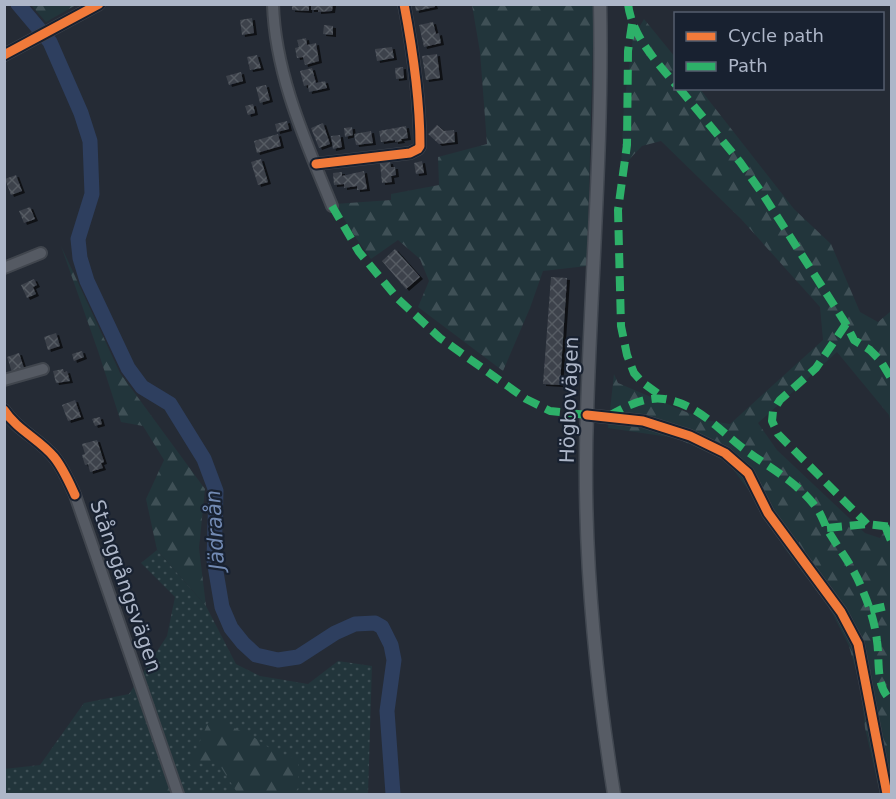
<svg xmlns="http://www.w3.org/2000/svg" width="896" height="799" viewBox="0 0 896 799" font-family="'DejaVu Sans',sans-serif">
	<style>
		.grass { fill: url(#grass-dots) }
		.forest { fill: url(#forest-firs) }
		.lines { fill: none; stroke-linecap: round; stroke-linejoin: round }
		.river { stroke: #2e3f5f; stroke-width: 15 }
		.building { fill: url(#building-cross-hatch); filter: url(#shadow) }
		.minor-casing { stroke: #41464e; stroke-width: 14 }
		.major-casing { stroke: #424851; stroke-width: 15 }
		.minor { stroke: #555a63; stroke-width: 10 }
		.major { stroke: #575c65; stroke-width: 12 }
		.quiet { stroke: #2db169; stroke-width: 8; stroke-dasharray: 15 8; stroke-linecap: butt }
		.cycleway-casing { stroke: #182130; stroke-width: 13 }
		.cycleway { stroke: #f17a3a; stroke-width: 9 }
		.labels { text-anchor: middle; stroke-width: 4.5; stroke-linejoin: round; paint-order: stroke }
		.street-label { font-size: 20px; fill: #adb6c8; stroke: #182130 }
		.water-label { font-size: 21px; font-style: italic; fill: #728ab3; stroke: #182130 }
	</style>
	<defs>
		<pattern id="grass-dots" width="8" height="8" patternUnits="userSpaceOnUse" patternTransform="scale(1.5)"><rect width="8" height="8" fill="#22353b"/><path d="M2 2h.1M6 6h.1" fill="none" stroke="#3f5056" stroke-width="1.8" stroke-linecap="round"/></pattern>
		<pattern id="forest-firs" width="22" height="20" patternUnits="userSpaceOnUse" patternTransform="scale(1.5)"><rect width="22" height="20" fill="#22353b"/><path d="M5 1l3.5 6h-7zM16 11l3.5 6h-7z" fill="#3f5056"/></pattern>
		<pattern id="building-cross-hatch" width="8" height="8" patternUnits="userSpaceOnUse" patternTransform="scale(1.5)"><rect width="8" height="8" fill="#3d424b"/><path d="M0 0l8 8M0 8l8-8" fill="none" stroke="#565b63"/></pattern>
		<filter id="shadow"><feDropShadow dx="3" dy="2" stdDeviation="0" flood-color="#0009"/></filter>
	</defs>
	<rect width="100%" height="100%" fill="#252b35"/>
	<!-- grass -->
	<path class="grass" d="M157,550L206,606L236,664L260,676L308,684L338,661L372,666L368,794H5L4,769L40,765L84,703L129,694L167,636L175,597L141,563Z"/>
	<!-- forest -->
	<path class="forest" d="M31,5H76L46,22Z
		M472,5H594L587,266L543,271L530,308L503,371L418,307L429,281L420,259L398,240L371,259L356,238L335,204L391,200V194L439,185L438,157L487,144L480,52Z
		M644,19L675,57L676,88L700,89L794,209L831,244L860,312L878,322L891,311V424L889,415L837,352L758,423L777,450L865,533L880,538L891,522V794H880L865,728L861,689L849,646L829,607L785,549L755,499L727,461L676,438L608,428L614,374L618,383L705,420L730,424L823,340L820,307L741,219L661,141L642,146L621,168L624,105L633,38Z
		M61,246L120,373L205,489L199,548L206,606L157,550L146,499L164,460L143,426L121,422L98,351Z
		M218,720L255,738L281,756L298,758V788L294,794H238L219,764L200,762L195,771L190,764L208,723Z
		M164,772L171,794H143Z"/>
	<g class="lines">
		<!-- river -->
		<path class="river" d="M18,4L50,42L81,113L90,141L92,194L78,239L80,258L87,281L128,368L142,387L170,404L204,459L216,491L214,560L222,607L231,628L243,643L256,655L278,660L298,657L335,633L355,624L375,623L382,627L391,645L394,660L387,711L393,794"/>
	</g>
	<!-- building -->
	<path class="building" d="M292,4H309V11L292,10Z
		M311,4H333L332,11L318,12V10H311Z
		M415,4H434L435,7L416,11Z
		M252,18L254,33L242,35L240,20Z
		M433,22L436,34L439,33L441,43L424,47L419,25Z
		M324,25L333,26V35L323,34Z
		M306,38L307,45L316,43L319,61L305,65L303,57L297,58L295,48L299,47L297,40Z
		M392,47L394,58L377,61L375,49Z
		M437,54L440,78L426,80L422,56Z
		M257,55L261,68L250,70L247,57Z
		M403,67L404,78L396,79L395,68Z
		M312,68L316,83L325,81L327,88L309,92L308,85L304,86L300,71Z
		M241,72L243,81L229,85L226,76Z
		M266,85L270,100L260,103L256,87Z
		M253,104L255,113L248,115L245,106Z
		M287,121L289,129L277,132L275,124Z
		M323,123L330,144L319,148L311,128Z
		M437,125L444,131L454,130L455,142L439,144L428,134Z
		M406,126L408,138L401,139L402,141L395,142V140L381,142L379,131Z
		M352,127L353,135L345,137L344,128Z
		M371,131L373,143L356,145L354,134Z
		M278,134L281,146L257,153L254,141Z
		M340,135L342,147L333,149L331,136Z
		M261,159L268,182L258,185L251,162Z
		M422,161L424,173L416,174L414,163Z
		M390,162L391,167H395L396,175L391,176L392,182L382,183L380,163Z
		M364,171L367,189L357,190V186L344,188V184L334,185L333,173L342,172V176Z
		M16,175L22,191L11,195L5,179Z
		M30,207L35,219L24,223L19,211Z
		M395,249L420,277L406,289L382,261Z
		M551,277L567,278L560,385L543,384Z
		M34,279L37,285L33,287L36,294L27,298L21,285Z
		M56,333L60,346L48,350L44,337Z
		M82,351L84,357L74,361L72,354Z
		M19,353L24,368L12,372L7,357Z
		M63,369L64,372L67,371L70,381L56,383L53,371Z
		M75,400L81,417L68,421L62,405Z
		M100,417L102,424L95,426L92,419Z
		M97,440L104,462L101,463L103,468L90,472L88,464L85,465L82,455L85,454L82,444Z"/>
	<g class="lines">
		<!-- minor casing -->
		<g class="minor-casing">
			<path id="minor" d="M273,4C275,75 306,142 332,206
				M4,55L99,4
				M316,164L410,153L418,149L420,146C420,98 413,51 404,4
				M4,268L41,253
				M4,380L43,369
				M4,410C17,430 39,439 54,457C63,468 69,482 75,495L178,794
				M587,415L643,421L690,436L725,453L748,473L768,513L841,612L858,644L887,794"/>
		</g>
		<!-- major casing -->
		<g class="major-casing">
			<path id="major" d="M600,4C603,141 591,277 587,414C582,541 594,669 614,794"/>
		</g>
		<!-- minor -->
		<use href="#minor" class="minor"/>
		<!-- major -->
		<use href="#major" class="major"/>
		<!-- quiet -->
		<path class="quiet" d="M628,4C632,36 656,61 676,85
			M632,24L628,51L627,145L618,210L621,326L627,355L634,373L642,382L665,399
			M679,88L740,162L764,196L846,324L854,340L870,350L880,360L892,380
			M332,206L359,252L398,299L440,338L526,399L550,411L587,415
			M846,324L816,368L780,400L773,411L772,421L778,434L867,524
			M609,416C624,407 646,396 664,399C698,404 719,430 744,449C768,467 796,481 815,506C822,514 824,525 830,534C841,552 854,568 862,589C869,605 875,623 877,641C880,660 875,688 892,701
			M885,526L892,543
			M827,528L867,524L892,527
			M870,610L892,605"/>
		<!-- cycleway casing -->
		<g class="cycleway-casing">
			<path id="cycleway" d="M4,55L99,4
				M316,164L410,153L418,149L420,146C420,98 413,51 404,4
				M4,410C17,430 39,439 54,457C63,468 69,482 75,495
				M587,415L643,421L690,436L725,453L748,473L768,513L841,612L858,644L887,794"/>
		</g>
		<!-- cycleway -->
		<use href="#cycleway" class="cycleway"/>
	</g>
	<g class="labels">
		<!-- street labels -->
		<g class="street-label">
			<text transform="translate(569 400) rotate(-88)" y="7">Högbovägen</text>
			<text transform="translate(126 586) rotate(71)" y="7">Stånggångsvägen</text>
		</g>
		<!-- water labels -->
		<g class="water-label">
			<text transform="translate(215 530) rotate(-93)" y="7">Jädraån</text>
		</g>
	</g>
	<!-- border -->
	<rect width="896" height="799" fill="none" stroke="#adb6c8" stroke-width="12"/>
	<!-- legend -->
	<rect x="674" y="12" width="210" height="78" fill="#182130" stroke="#545d6d" stroke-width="1.5"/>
	<rect x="686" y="32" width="30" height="9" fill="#f17a3a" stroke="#545d6d" stroke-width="1.5"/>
	<text x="728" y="42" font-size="18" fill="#adb6c8">Cycle path</text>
	<rect x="686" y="62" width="30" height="9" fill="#2db169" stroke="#545d6d" stroke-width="1.5"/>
	<text x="728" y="72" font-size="18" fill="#adb6c8">Path</text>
</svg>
